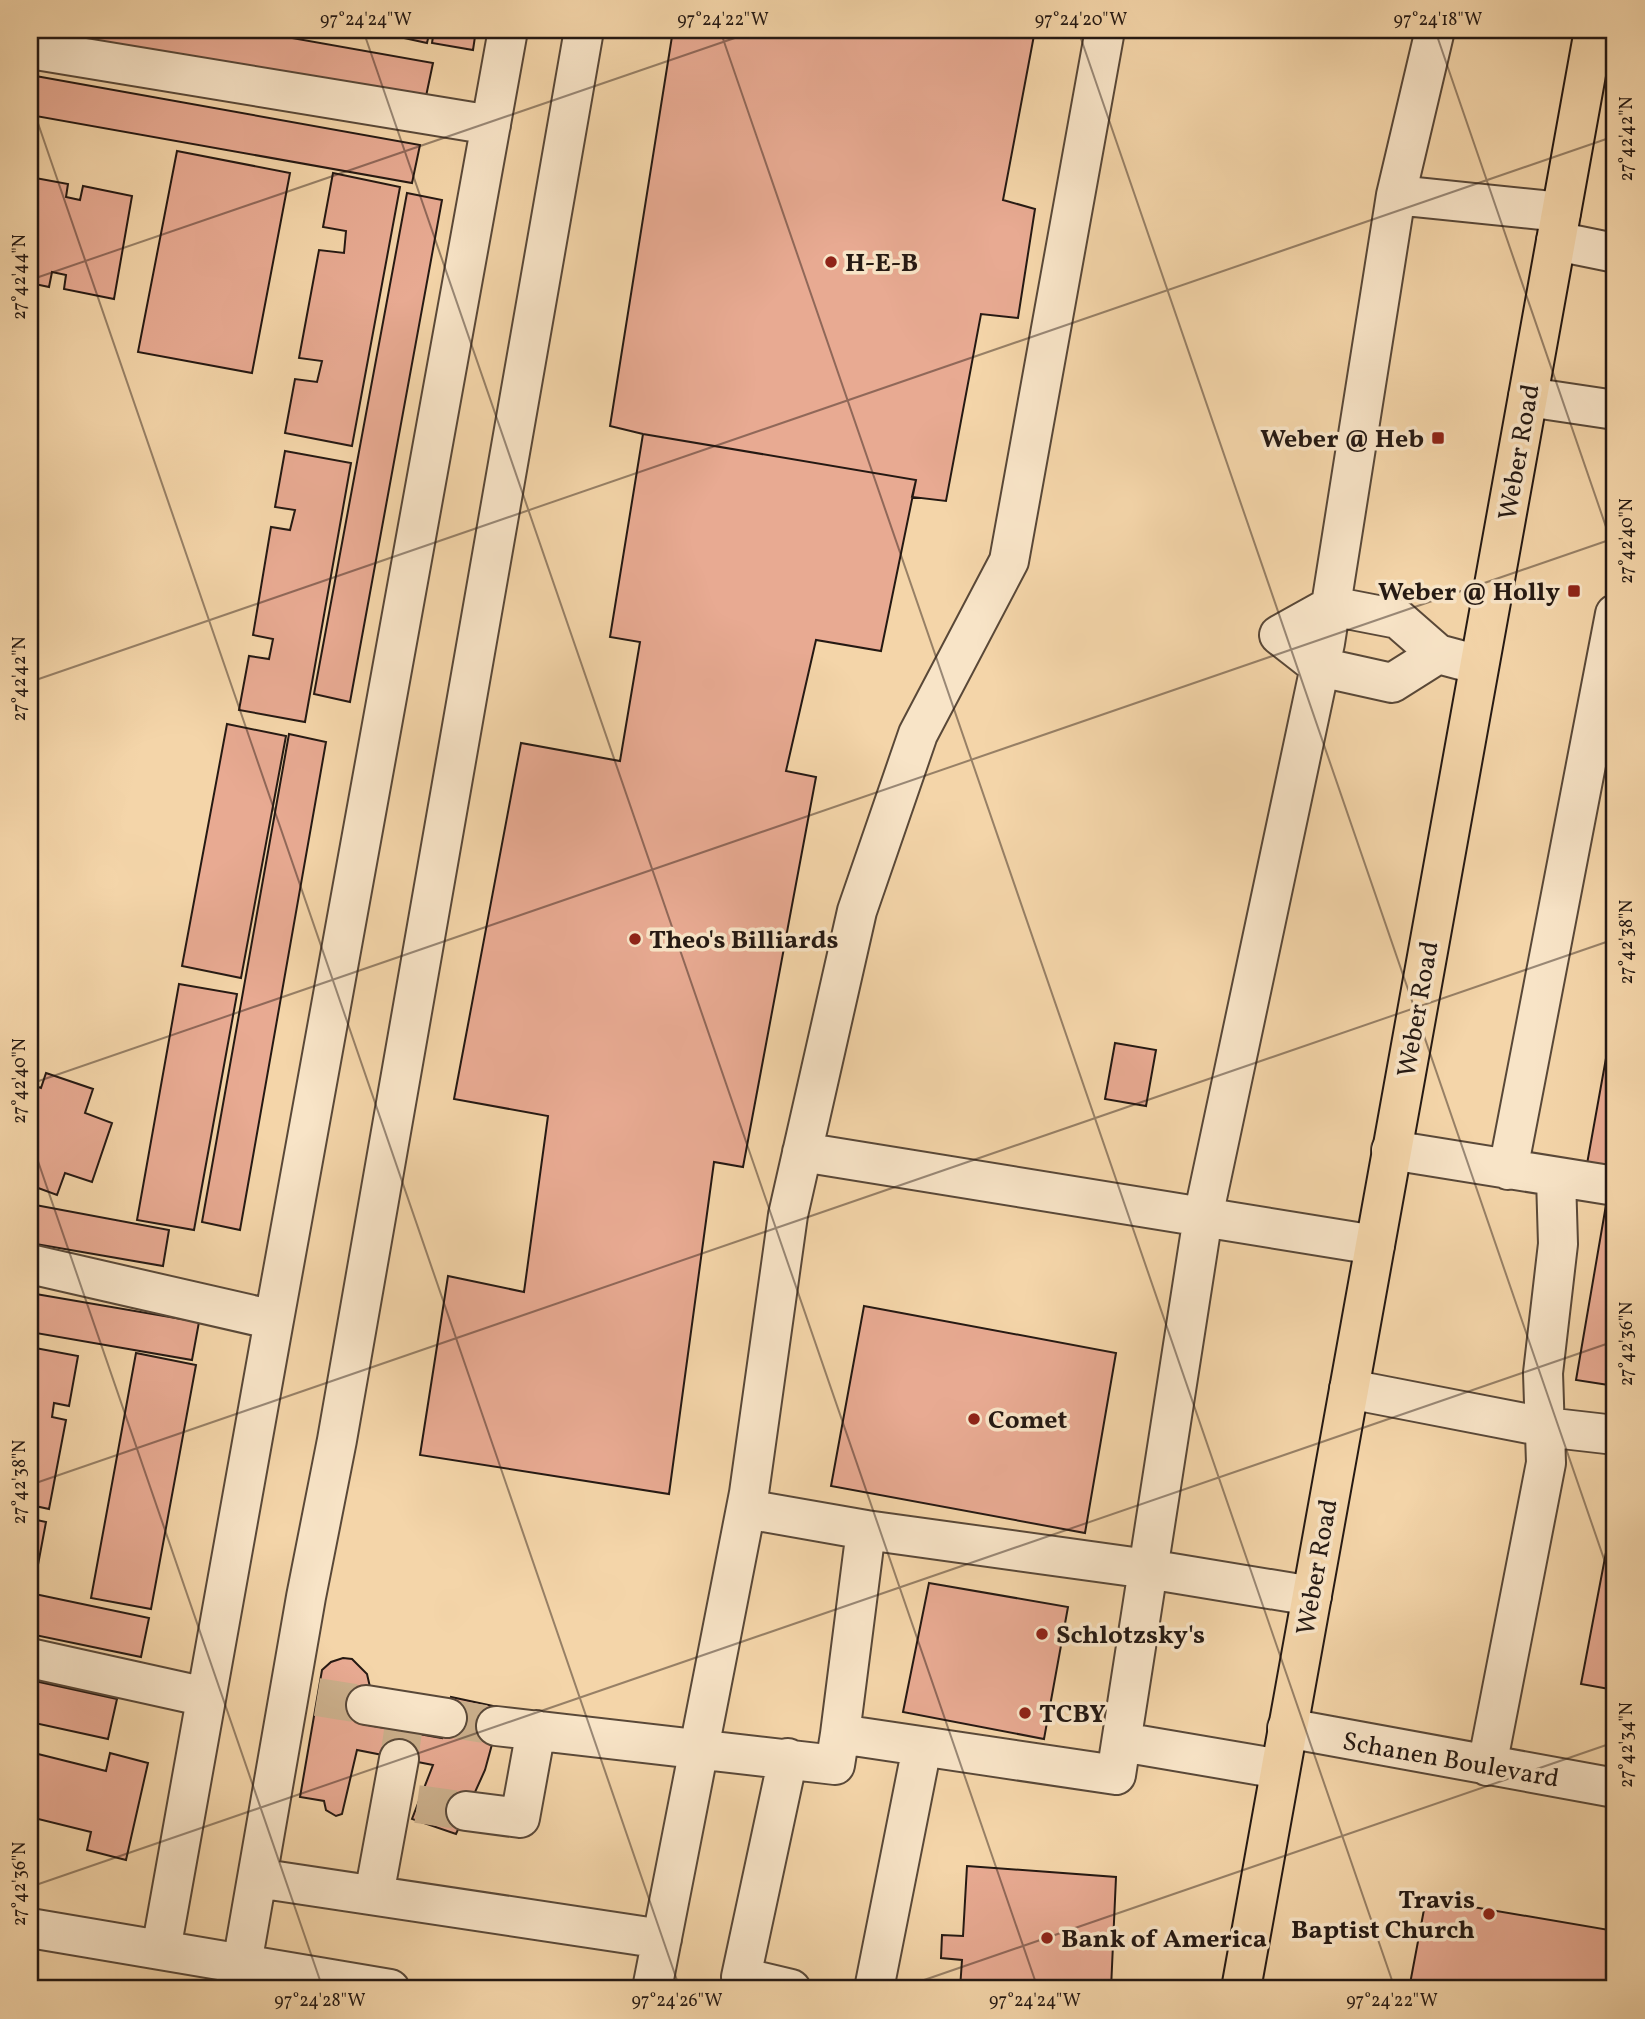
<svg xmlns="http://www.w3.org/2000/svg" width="1645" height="2019" viewBox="0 0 1645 2019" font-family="Vollkorn,serif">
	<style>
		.building { fill: #e8aa92; stroke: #251913; stroke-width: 2 }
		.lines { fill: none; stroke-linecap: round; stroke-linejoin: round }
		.minor-tunnel { stroke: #cbaf8b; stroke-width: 38; stroke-dasharray: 38 19; stroke-linecap: butt }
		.minor-casing { stroke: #594838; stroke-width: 42 }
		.major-casing { stroke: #251913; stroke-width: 42 }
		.minor { stroke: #f8e4c7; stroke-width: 38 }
		.major { stroke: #f4d5a9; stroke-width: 38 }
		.ticks { fill: none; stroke: #251913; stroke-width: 2; stroke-opacity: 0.45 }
		.poi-dot { fill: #8f2418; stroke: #f8e4c7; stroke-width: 2.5 }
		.labels { text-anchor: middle; stroke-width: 7; stroke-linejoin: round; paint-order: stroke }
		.poi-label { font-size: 26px; font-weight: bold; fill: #251913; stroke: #f8e4c7; text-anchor: start }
		.street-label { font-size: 26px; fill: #251913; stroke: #f8e4c7 }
		.neatline { fill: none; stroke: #251913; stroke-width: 2.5 }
		.ticks-label { font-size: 18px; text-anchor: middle; fill: #251913 }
	</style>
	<rect width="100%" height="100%" fill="#f4d5a9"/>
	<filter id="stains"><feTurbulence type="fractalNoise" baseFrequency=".00286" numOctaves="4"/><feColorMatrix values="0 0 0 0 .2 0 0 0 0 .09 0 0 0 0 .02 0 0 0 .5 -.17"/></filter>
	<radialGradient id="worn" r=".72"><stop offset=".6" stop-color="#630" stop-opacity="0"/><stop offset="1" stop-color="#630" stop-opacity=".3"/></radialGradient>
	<!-- building -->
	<path class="building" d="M30,30H63L62,36Z
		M94,30H247L433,63L425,101L92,40Z
		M381,30H430L427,43L381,33Z
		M434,30H476L473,50L432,43Z
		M673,30H1035L1003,200L1035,209L1018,318L981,314L946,501L912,497L916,480L643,434L610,426Z
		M30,75L420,145L412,183L30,115Z
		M177,151L290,173L252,373L138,352Z
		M333,173L400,187L352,446L285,433L295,379L317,382L322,361L299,358L319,250L344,253L346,231L323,227Z
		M30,177L68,184L66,197L80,200L83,186L132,196L114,299L64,289L66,275L52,272L49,287L30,283Z
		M407,193L442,200L350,702L314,694Z
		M643,434L916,480L881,651L816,640L786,771L816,777L743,1167L714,1162L669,1494L420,1455L448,1276L524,1292L548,1116L454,1099L521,743L620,761L640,642L610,637Z
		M285,451L351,463L305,722L239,710L249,656L269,659L273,639L253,635L271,527L290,530L295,510L275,507Z
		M227,724L286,736L241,978L182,966Z
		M289,734L326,742L240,1230L202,1222Z
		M179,984L237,994L194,1230L137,1220Z
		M1615,1008V1169L1587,1164Z
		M1115,1043L1156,1050L1146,1106L1105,1099Z
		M46,1073L93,1089L85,1113L112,1123L92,1182L65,1173L57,1195L30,1185V1084L41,1088Z
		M30,1204L169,1230L163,1266L30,1243Z
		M1606,1205L1615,1207V1386L1576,1380Z
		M30,1293L199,1322L192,1360L30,1332Z
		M864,1306L1116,1353L1085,1533L831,1486Z
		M30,1347L78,1356L69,1406L54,1403L52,1417L66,1420L49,1509L35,1506L32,1519L46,1522L37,1570L30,1569Z
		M136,1353L196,1365L151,1609L91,1598Z
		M1615,1505V1690L1581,1684Z
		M929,1583L1068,1607L1044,1739L903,1712Z
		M30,1593L149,1618L141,1657L30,1634Z
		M343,1658L352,1659L367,1674L370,1687L362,1724L442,1738L451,1697L498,1707L494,1737L485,1770L456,1834L412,1819L433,1765L357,1750L342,1814L336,1816L326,1810L324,1801L300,1797L322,1670L331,1662Z
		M30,1680L117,1699L108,1739L30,1722Z
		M30,1752L106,1771L110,1753L148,1763L126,1860L87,1850L91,1832L30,1817Z
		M967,1866L1116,1877L1111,1989H960L962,1960L941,1958L942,1935L963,1936Z
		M1426,1899L1615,1931V1989H1409Z"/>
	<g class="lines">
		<!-- minor-tunnel -->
		<path class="minor-tunnel" d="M317,1697L366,1705
			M447,1718L496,1726
			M399,1759L403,1731
			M417,1804L466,1811"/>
		<!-- minor casing -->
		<g class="minor-casing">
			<path id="minor" d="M30,49L491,125
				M1396,195L1561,212
				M1556,241L1615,253
				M1528,397L1615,410
				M1438,654L1392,683L1320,667L1279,635L1331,606L1398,619L1438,654L1479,665
				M1391,1150L1615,1186
				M802,1152L1375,1245
				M1508,1170L1615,614
				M30,1264L274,1320L161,1950
				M274,1320L508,30
				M1349,1389L1545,1427L1615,1435
				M746,1509L866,1530L840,1734L1116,1775L1203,1217L1325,643L1396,195L1435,30
				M866,1530L1148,1569L1312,1596
				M30,1658L206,1697
				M366,1705L447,1718
				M496,1726L835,1765L840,1734
				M1287,1728L1615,1788
				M1122,1742L1280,1769
				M788,1758L741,1977L791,1989
				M1487,1766L1546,1463L1543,1373L1558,1244L1556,1178
				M466,1811L520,1818L536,1730
				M257,1878L662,1939
				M374,1895L399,1759
				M30,1928L390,1989
				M242,1964L306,1597L337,1440L584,30
				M652,1989L749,1493L788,1215L857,911L918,734L1009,561L1105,30
				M874,1989L922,1747"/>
		</g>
		<!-- major casing -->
		<g class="major-casing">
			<path id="major" d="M1241,1989L1594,30"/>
		</g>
		<!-- minor -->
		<use href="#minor" class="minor"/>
		<!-- major -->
		<use href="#major" class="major"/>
	</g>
	<!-- ticks -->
	<path class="ticks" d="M363,30L1038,1989M720,30L1395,1989M1078,30L1615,1591M1435,30L1615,553M30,100L680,1989M30,280L758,30M30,682L1615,136M30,1084L1615,538M30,1138L323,1989M30,1485L1615,939M30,1887L1615,1341M898,1989L1615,1742"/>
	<!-- markers -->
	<g class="poi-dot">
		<circle cx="831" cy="262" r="7"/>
		<rect x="1431" y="431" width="14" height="14" rx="3.5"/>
		<rect x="1567" y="584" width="14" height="14" rx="3.5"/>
		<circle cx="635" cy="939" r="7"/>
		<circle cx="974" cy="1419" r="7"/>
		<circle cx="1042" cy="1634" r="7"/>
		<circle cx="1025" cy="1713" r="7"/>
		<circle cx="1489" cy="1914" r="7"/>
		<circle cx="1047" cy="1938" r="7"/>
	</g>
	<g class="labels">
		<!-- poi labels -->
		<g class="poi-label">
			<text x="845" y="271">H-E-B</text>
			<text x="1424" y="447" text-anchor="end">Weber @ Heb</text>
			<text x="1560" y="600" text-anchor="end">Weber @ Holly</text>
			<text x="649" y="948">Theo's Billiards</text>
			<text x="988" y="1428">Comet</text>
			<text x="1056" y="1643">Schlotzsky's</text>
			<text x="1039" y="1722">TCBY</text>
			<text x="1475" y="1908" text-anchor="end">Travis<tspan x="1475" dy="30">Baptist Church</tspan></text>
			<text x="1061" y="1947">Bank of America</text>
		</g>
		<!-- street labels -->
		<g class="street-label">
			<text transform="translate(1518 452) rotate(-80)" y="9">Weber Road</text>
			<text transform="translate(1417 1009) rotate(-80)" y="9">Weber Road</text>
			<text transform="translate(1316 1567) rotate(-80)" y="9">Weber Road</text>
			<text transform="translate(1451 1759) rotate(10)" y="9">Schanen Boulevard</text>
		</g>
	</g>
	<!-- margin -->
	<rect width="1645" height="2019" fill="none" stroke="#f4d5a9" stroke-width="77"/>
	<rect x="38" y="38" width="1568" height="1942" class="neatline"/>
	<g class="ticks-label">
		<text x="366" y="25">97°24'24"W</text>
		<text x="723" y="25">97°24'22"W</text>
		<text x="1081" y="25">97°24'20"W</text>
		<text x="1438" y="25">97°24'18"W</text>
		<text transform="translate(1626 139) rotate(-90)" y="6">27°42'42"N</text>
		<text transform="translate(19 277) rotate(-90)" y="6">27°42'44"N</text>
		<text transform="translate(1626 541) rotate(-90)" y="6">27°42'40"N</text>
		<text transform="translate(19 679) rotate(-90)" y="6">27°42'42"N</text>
		<text transform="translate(1626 942) rotate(-90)" y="6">27°42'38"N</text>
		<text transform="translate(19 1081) rotate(-90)" y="6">27°42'40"N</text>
		<text transform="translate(1626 1344) rotate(-90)" y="6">27°42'36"N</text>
		<text transform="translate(19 1482) rotate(-90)" y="6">27°42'38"N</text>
		<text transform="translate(1626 1745) rotate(-90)" y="6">27°42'34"N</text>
		<text transform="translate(19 1884) rotate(-90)" y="6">27°42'36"N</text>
		<text x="320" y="2006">97°24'28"W</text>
		<text x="677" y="2006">97°24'26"W</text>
		<text x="1035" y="2006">97°24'24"W</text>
		<text x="1392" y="2006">97°24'22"W</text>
	</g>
	<rect width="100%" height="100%" filter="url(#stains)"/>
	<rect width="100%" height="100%" fill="url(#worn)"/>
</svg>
